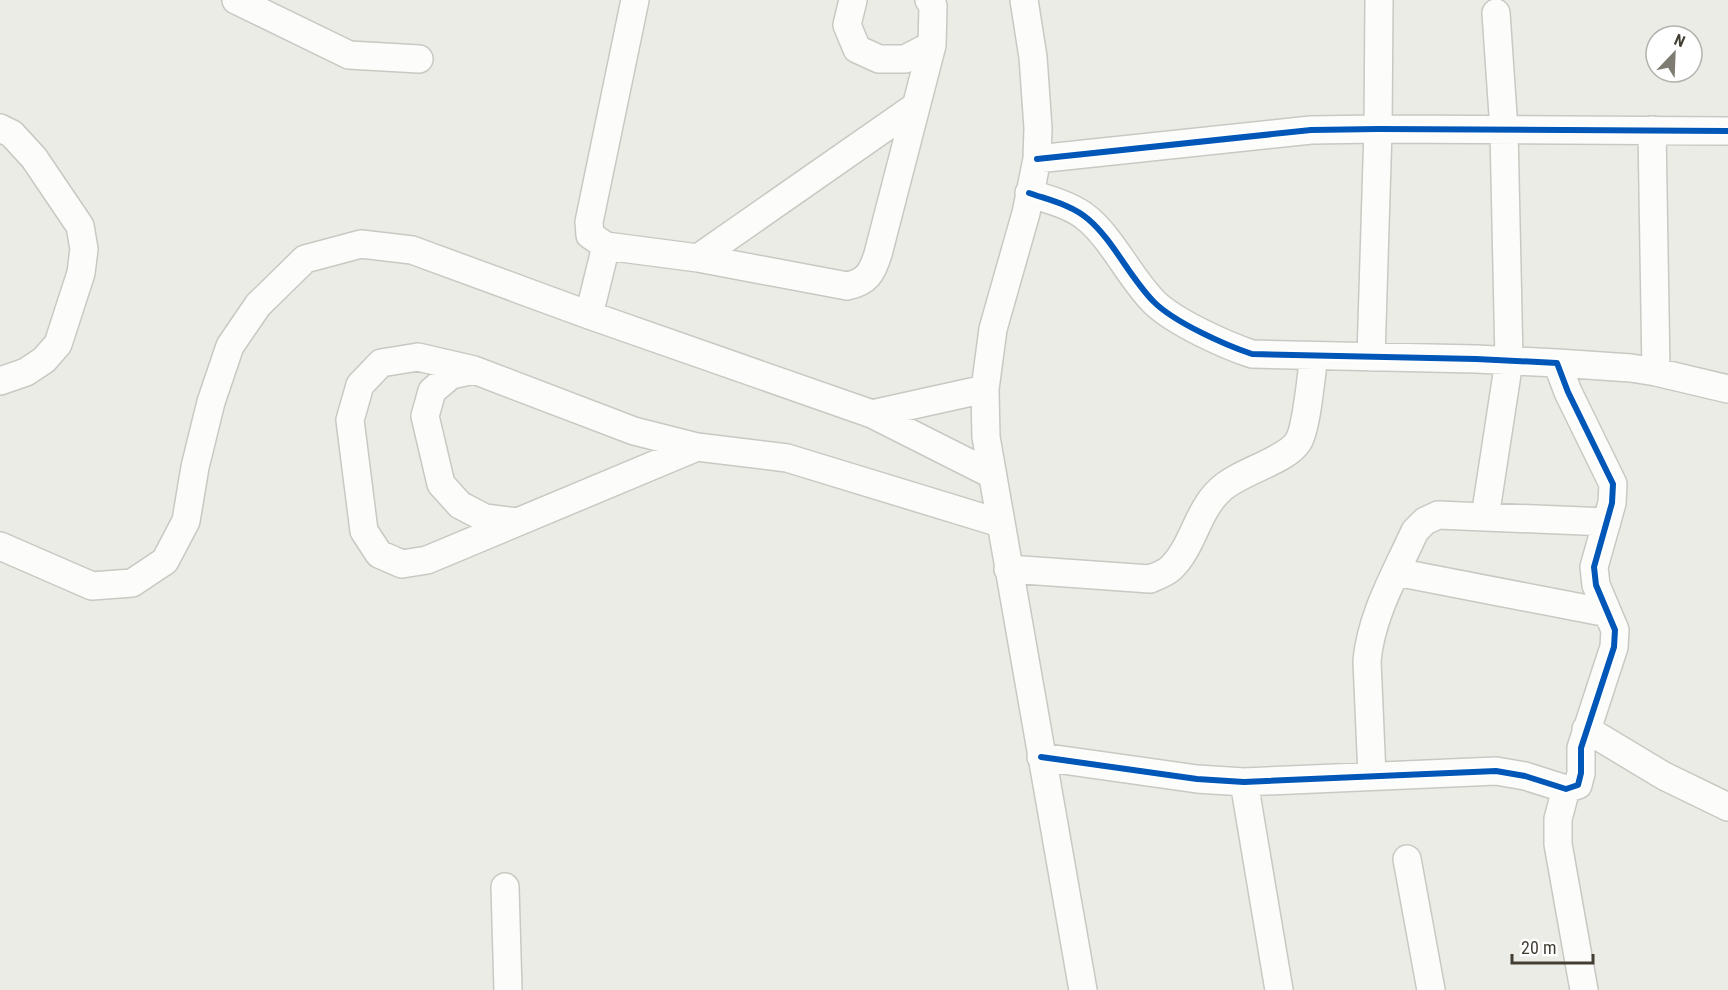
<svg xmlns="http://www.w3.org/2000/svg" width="1728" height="990" viewBox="0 0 1728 990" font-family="'Roboto Condensed',sans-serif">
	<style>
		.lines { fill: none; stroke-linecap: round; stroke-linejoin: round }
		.minor-casing { stroke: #c9c8c2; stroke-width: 30 }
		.minor { stroke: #fcfcfb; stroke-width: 27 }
		.cycleway-casing { stroke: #fff; stroke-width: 10 }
		.cycleway { stroke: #0057b8; stroke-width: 6 }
	</style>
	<rect width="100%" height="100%" fill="#ecece6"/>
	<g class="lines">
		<!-- minor casing -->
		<g class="minor-casing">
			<path id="minor" d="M236,0L349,55L419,59
				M853,0L847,25L857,49L879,59H905L932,45
				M1024,0L1033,57L1038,128L1037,159L1026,213L993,329L985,389L986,437L1083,990
				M0,128L12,134L34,158L80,226L84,249L81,273L58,344L44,360L26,372L0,381
				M1652,130L1656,372
				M1037,159L1311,130L1378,129L1728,131
				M1029,193C1049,200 1072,205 1088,219C1113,240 1130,278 1154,302C1174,322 1225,345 1252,354L1476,359L1557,363L1568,392L1613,484L1612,503L1594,567L1596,585L1615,630L1614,647L1581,748V773L1578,785L1566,789L1525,776L1496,771L1244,782L1197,779L1041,757
				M606,246L590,235L589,222L635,0
				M698,258L916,106
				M589,315L606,246L698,258L847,286C867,282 872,273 878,254L932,45L933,6L929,0
				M1371,357L1378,129L1379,0
				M1557,363L1631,368L1656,372L1728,389
				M474,370L451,375L432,391L425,416L441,484L460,505L485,518L517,522
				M872,414L985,389
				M697,447L427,560L402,564L379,554L364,531L350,420L360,385L381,363L418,357L474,370L634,431L697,447L787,458L1000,523
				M1485,517L1509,361L1504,130L1496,13
				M0,546L92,586L132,583L165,561L186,521L195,467L211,402L230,346L258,305L305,259L361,244L412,250L589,315L872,414L991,474
				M1008,569L1150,579C1157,576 1166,573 1171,568C1193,547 1197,511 1220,490C1238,472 1286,461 1298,442C1307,428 1311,375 1314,356
				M1396,572L1608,613
				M1586,729L1664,776L1728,807
				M1372,776L1367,661C1371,615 1396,573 1415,531L1425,521L1438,515L1607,522
				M1244,782L1279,990
				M1566,789L1558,819V844L1584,990
				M1407,859L1431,990
				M505,887L508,990"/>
		</g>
		<!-- minor -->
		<use href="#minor" class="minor"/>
		<!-- cycleway casing -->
		<g class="cycleway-casing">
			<path id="cycleway" d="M1037,159L1311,130L1378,129L1728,131
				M1029,193C1049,200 1072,205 1088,219C1113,240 1130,278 1154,302C1174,322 1225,345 1252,354L1476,359L1557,363L1568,392L1613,484L1612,503L1594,567L1596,585L1615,630L1614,647L1581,748V773L1578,785L1566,789L1525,776L1496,771L1244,782L1197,779L1041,757"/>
		</g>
		<!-- cycleway -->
		<use href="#cycleway" class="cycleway"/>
	</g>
	<!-- north arrow -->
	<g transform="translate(1674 54) rotate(23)"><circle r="28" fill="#ffffff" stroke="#b3b2ad" stroke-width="1.5"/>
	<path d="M0-4.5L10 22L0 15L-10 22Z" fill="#7e7b72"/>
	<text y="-9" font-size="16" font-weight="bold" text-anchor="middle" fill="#423e33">N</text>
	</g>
	<!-- scale -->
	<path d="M1512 954v9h81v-9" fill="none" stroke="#423e33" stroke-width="3"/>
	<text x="1521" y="954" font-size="18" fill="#423e33" stroke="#ffffff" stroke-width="4.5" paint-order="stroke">20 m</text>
</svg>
